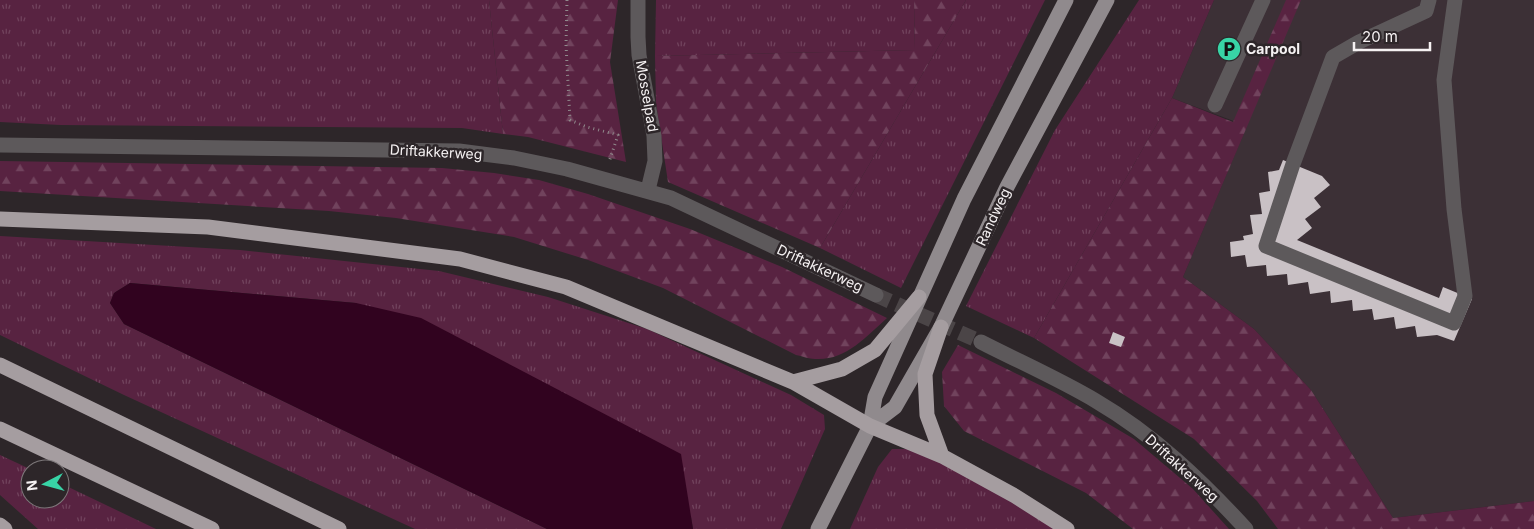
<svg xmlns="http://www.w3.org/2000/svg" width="1534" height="529" viewBox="0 0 1534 529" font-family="Inter,sans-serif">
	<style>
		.built { fill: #3c3036 }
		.grass { fill: url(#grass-tufts) }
		.forest { fill: url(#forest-firs) }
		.water { fill: #31031f }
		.building { fill: #c9c1c5 }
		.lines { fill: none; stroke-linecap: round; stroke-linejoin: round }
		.minor-tunnel { stroke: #4b4547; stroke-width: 15; stroke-dasharray: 15 8; stroke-linecap: butt }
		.path { stroke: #908a8c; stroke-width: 3; stroke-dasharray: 1 4; stroke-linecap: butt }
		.minor { stroke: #5d595b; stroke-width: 15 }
		.major { stroke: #908a8d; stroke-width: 15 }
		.highway { stroke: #a59da0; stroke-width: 15 }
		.labels { text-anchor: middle; stroke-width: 5; stroke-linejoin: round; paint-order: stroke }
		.poi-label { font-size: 14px; font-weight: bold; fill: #f6f2f3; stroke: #2d2629; text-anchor: start }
		.street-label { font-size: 14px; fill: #f6f2f3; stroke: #2d2629 }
	</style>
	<defs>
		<pattern id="grass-tufts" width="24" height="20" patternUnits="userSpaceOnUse" patternTransform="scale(1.25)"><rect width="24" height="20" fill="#582341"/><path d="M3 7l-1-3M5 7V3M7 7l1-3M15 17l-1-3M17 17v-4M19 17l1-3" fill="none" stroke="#71435d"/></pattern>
		<pattern id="forest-firs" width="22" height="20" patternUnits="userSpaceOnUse" patternTransform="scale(1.25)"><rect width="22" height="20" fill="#582341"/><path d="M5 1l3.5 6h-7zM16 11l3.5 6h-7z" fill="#71435d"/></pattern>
	</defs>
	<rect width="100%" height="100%" fill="#2d2629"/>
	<!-- built -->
	<path class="built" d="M1214,0H1534V501L1393,518L1311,390L1254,329L1183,277L1247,126L1172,98Z"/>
	<!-- grass -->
	<path class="grass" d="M0,0H489L503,134L462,128L61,125L0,122Z
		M656,0H914L915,50L655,56Z
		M966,0H1045L901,288L820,248Z
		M1139,0H1214L1172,98L1034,338L966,306L1055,130Z
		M0,236L240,250L439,271L548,297L647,329L791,395L824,415L825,429L781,529H693L691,517L356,303L130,283L114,293L110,303L124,324L547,529H415L124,395L0,335Z
		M892,449H912L983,484L1056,529H850L878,467Z
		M0,455L30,469V499H60V483L156,529H38L0,495Z"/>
	<!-- forest -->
	<path class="forest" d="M489,0H618L610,62L626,162L528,137L503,134Z
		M914,0H966L820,248L668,182L656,103L655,56L915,50Z
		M1286,0H1301L1183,277L1254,329L1311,390L1393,518L1534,501V529H1278L1257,501L1194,439L1034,338L1172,98L1233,122Z
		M0,161L442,168L494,173L539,180L588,194L690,229L782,267L887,318C866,337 845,361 815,359C809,359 802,356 796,355L663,288L588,260L514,237L396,218L329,211L0,191Z
		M958,345L1056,393L1134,439L1193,489L1229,529H1133L1086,493L964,431L944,406L942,372Z"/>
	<!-- water -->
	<path class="water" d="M130,283L356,303L421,318L681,454L693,529H547L124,324L110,303L114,293Z"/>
	<!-- building -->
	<path class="building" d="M1283,160L1322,176L1330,185L1314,198L1321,207L1305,219L1312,228L1297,240L1439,298L1443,287L1472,299L1454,341L1437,335L1417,337L1415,326L1396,329L1394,317L1374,320L1372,309L1353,311L1352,300L1331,303L1330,291L1310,294L1308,282L1288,285L1287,274L1267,276L1266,265L1247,267L1245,255L1231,257L1230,242L1244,240L1243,236L1253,234L1250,215L1262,214L1259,193L1270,191L1268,172L1279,170Z
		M1113,332L1125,337L1121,347L1109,343Z"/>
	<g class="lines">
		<!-- minor-tunnel -->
		<path class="minor-tunnel" d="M876,295L981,342"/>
		<!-- path -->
		<path class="path" d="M567,0L566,45L570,120L587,127L618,135L609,162"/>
		<!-- minor -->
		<path class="minor" d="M638,0V37L639,55L654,136L655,161L648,190
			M1429,0L1426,11L1359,42L1333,57L1293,164L1266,246L1454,323L1465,296L1454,209L1444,80L1455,0
			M1215,105L1263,0
			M0,145L459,151L514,158L567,169L671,198L876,295
			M981,342C1020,362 1059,379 1096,401C1154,435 1201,480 1246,529"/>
		<!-- major -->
		<path class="major" d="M870,426L895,407L941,327L1007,187L1107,0
			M818,529L870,426L875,397L964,199L1066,0"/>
		<!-- highway -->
		<path class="highway" d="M0,219L208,227L460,259L566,287L793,382L870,426L942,456L1015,496L1067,529
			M941,327L925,374L927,415L942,456
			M0,365L339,529
			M793,382L842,369L875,350L919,297
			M0,429L212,529
			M0,525L5,529"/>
	</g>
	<!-- icons -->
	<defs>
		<g id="parking-disc" transform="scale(1.25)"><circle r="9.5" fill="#38d4a6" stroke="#2d2629"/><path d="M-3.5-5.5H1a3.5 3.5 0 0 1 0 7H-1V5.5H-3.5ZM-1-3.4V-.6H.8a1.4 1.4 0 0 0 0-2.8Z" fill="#111"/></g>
	</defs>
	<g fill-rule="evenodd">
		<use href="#parking-disc" x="1229" y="49"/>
	</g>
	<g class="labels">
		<!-- poi labels -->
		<g class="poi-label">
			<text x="1246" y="54">Carpool</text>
		</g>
		<!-- street labels -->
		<g class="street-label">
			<text transform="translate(647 96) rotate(80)" y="5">Mosselpad</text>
			<text transform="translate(436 152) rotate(3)" y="5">Driftakkerweg</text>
			<text transform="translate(993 217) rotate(-65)" y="5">Randweg</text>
			<text transform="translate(820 268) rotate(25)" y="5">Driftakkerweg</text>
			<text transform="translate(1182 468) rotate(42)" y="5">Driftakkerweg</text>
		</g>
	</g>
	<!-- north arrow -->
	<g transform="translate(45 484) rotate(264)"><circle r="24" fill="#2d2629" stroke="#7d787a"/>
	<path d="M0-4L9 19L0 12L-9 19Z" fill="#38d4a6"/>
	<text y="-8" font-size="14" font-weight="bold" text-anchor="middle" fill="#f6f2f3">N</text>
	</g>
	<!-- scale -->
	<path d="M1354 42v8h76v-8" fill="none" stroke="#f6f2f3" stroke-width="2.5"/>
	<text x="1362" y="42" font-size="15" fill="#f6f2f3" stroke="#2d2629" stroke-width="4" paint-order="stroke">20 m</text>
</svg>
